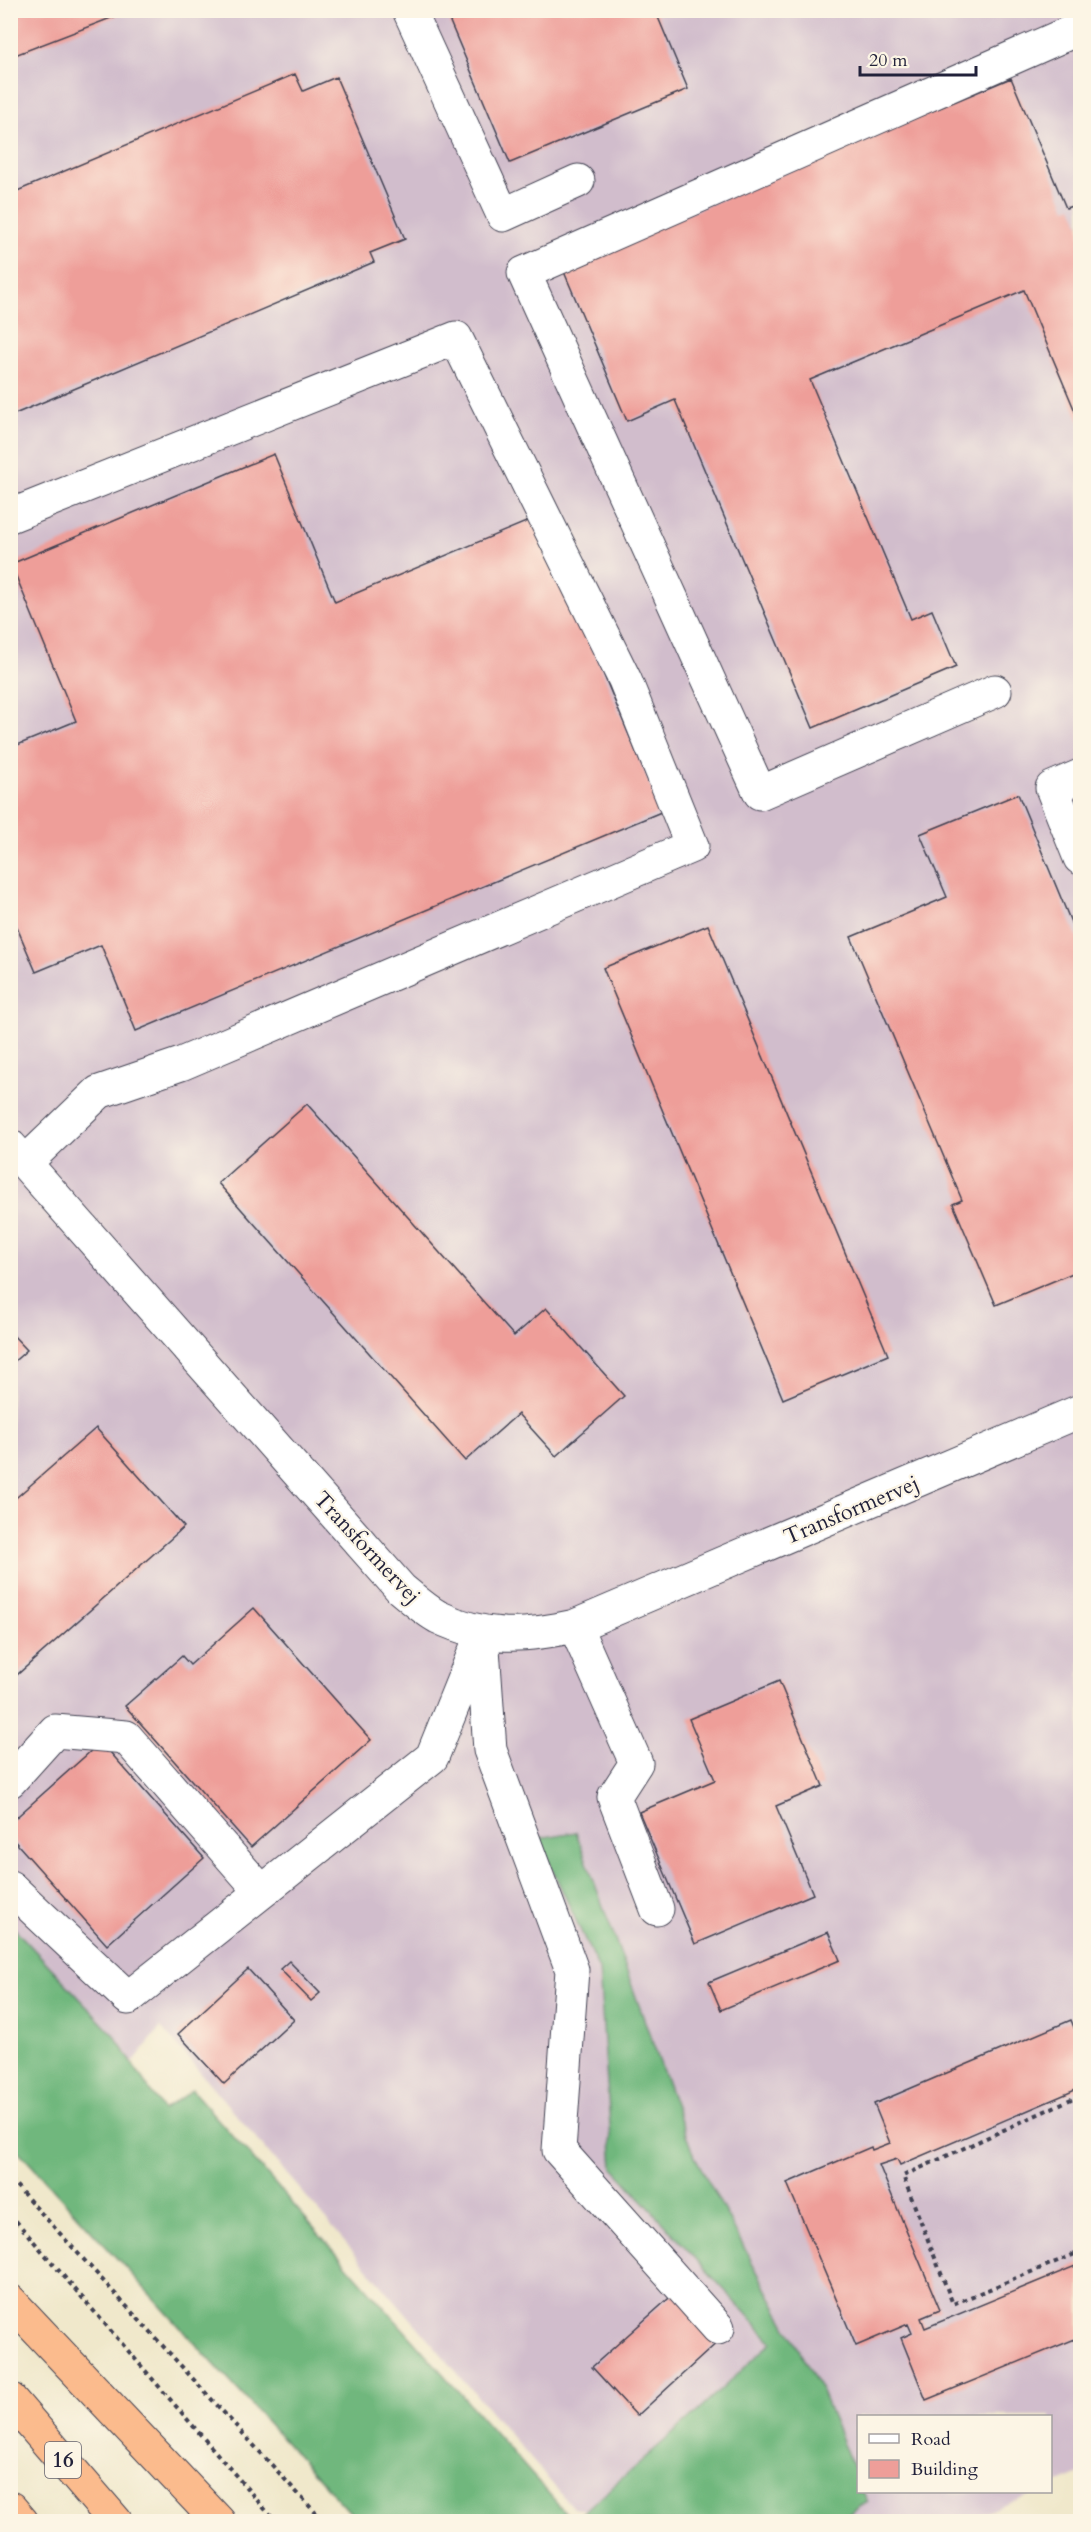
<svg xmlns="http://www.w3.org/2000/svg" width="1091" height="2532" viewBox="0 0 1091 2532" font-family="Cardo,serif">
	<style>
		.industrial { fill: #d1bdcc }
		.forest { fill: #6fb77d; stroke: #486c5c; stroke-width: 1.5 }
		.building { fill: #ee9e99 }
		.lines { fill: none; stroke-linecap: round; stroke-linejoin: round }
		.minor-casing { stroke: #414051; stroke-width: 35 }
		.highway-casing { stroke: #414051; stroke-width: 35 }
		.path { stroke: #414051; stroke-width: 4; stroke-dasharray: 4.5 4.5; stroke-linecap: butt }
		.minor { stroke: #fff; stroke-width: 33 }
		.highway { stroke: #fbbb8d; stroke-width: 33 }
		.labels { text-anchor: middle; stroke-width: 4.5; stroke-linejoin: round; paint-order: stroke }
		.shield { fill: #fcf5e5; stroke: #63616e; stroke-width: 1.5 }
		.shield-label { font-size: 21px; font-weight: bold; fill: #22223b }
		.street-label { font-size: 22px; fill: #22223b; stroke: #fcf5e5 }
	</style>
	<rect width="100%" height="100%" fill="#fcf5e5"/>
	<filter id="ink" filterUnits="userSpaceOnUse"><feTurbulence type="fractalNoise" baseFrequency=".0167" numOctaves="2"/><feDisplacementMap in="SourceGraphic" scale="12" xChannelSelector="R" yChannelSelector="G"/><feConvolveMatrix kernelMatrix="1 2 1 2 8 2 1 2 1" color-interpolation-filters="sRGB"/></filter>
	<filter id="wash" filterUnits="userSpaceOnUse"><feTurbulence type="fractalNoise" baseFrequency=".008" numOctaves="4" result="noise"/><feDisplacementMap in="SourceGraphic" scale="24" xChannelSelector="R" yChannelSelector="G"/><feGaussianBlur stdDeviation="1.35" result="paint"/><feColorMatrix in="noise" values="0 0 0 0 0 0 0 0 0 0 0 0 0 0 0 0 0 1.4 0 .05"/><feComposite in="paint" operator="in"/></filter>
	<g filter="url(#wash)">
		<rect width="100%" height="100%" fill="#f0e8cb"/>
		<!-- industrial -->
		<path class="industrial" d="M10,11H1080V2474L1051,2486L1050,2416H858V2492H1036L962,2522H642L607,2512L573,2508L161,2027L112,2089L11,1986Z"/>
		<!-- forest -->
		<path class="forest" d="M576,1832L692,2151L822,2392L858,2480V2492H863L868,2502L835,2522L358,2521L11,2143V1925L113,2034L163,2110L192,2090L573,2521L695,2414L772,2342L613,2168L599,1970L538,1838Z"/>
		<g id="blocks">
			<!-- building -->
			<path class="building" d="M10,10H129V11L10,57Z
				M445,10H655L688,89L510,163Z
				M295,74L303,91L336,77L405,239L370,253L374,262L10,416V194Z
				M1011,78L1066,208L1072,206L1080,226V423L1024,290L810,380L911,619L932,610L956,667L813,728L675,400L627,421L562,267Z
				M274,454L335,602L538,517L661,812L136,1031L101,945L36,972L10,911V748L76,721L11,564Z
				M1018,794L1080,944V1270L996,1305L953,1204L962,1200L851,937L947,897L920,834Z
				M708,925L888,1355L783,1399L603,968Z
				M307,1104L514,1336L546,1308L624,1396L556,1456L518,1414L465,1461L218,1183Z
				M10,1332L27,1350L10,1365Z
				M96,1428L184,1527L10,1681V1503Z
				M254,1608L371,1740L251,1847L125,1706L182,1656L190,1665Z
				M779,1681L823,1786L776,1806L813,1894L695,1944L639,1812L715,1780L689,1719Z
				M101,1742L204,1858L107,1945L10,1836V1823Z
				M828,1932L840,1960L721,2010L709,1982Z
				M289,1961L320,1993L311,2001L280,1969Z
				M248,1969L294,2020L224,2084L178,2034Z
				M1071,2020L1080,2042V2088L900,2165L897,2159L879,2165L940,2310L921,2318L925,2328L1080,2264V2337L926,2400L901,2338L912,2333L908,2324L856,2346L787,2183L871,2147L872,2150L890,2143L874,2104Z
				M677,2291L721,2339L637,2416L592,2367Z"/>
		</g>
	</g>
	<g filter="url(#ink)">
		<use href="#blocks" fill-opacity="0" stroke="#414051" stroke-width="1.5"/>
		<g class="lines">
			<!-- minor casing -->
			<g class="minor-casing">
				<path id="minor" d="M409,10L503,215L578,181
					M10,516L456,338L625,680L692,846L181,1064L99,1092L25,1163
					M995,691L760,793L524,273L1080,28
					M1080,776L1052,788L1080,858
					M10,1146L401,1589C412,1598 425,1610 438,1617C486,1640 525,1637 575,1626L1080,1411
					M575,1626L636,1763L614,1797L657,1909
					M482,1634L490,1750L572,1970L559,2150L718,2328
					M10,1781L55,1731L126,1737L261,1891
					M10,1887L128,1998L432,1757L479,1641"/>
			</g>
			<!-- highway casing -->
			<g class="highway-casing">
				<path id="highway" d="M10,2301L219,2522
					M10,2399L116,2522
					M10,2508L22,2522"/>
			</g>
			<!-- path -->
			<path class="path" d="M1080,2095L903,2176L953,2304L1080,2252
				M10,2179L324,2522
				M10,2214L276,2522
				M1061,2522L1080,2514"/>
			<!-- minor -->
			<use href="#minor" class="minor"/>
			<!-- highway -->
			<use href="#highway" class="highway"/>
		</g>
	</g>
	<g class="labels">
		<!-- shield labels -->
		<rect class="shield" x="45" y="2442" width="36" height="36" rx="4.5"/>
		<g class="shield-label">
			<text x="63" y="2467">16</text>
		</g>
		<!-- street labels -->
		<g class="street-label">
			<text transform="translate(851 1509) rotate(-23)" y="8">Transformervej</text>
			<text transform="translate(368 1547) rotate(47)" y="8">Transformervej</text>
		</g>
	</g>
	<!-- margin -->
	<rect width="1091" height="2532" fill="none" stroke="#fcf5e5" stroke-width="36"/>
	<!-- legend -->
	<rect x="857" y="2415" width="195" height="78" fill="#fcf5e5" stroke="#a5a1a1" stroke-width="1.5"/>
	<rect x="869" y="2434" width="30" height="9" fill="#ffffff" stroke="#a5a1a1" stroke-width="1.5"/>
	<text x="911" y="2445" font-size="18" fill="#22223b">Road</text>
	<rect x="869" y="2460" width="30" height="18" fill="#ee9e99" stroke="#a5a1a1" stroke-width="1.5"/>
	<text x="911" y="2475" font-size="18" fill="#22223b">Building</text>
	<!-- scale -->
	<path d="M860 66v9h116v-9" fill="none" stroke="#22223b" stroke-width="3"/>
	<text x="869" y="66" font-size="18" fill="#22223b" stroke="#fcf5e5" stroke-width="4.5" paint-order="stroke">20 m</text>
</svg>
